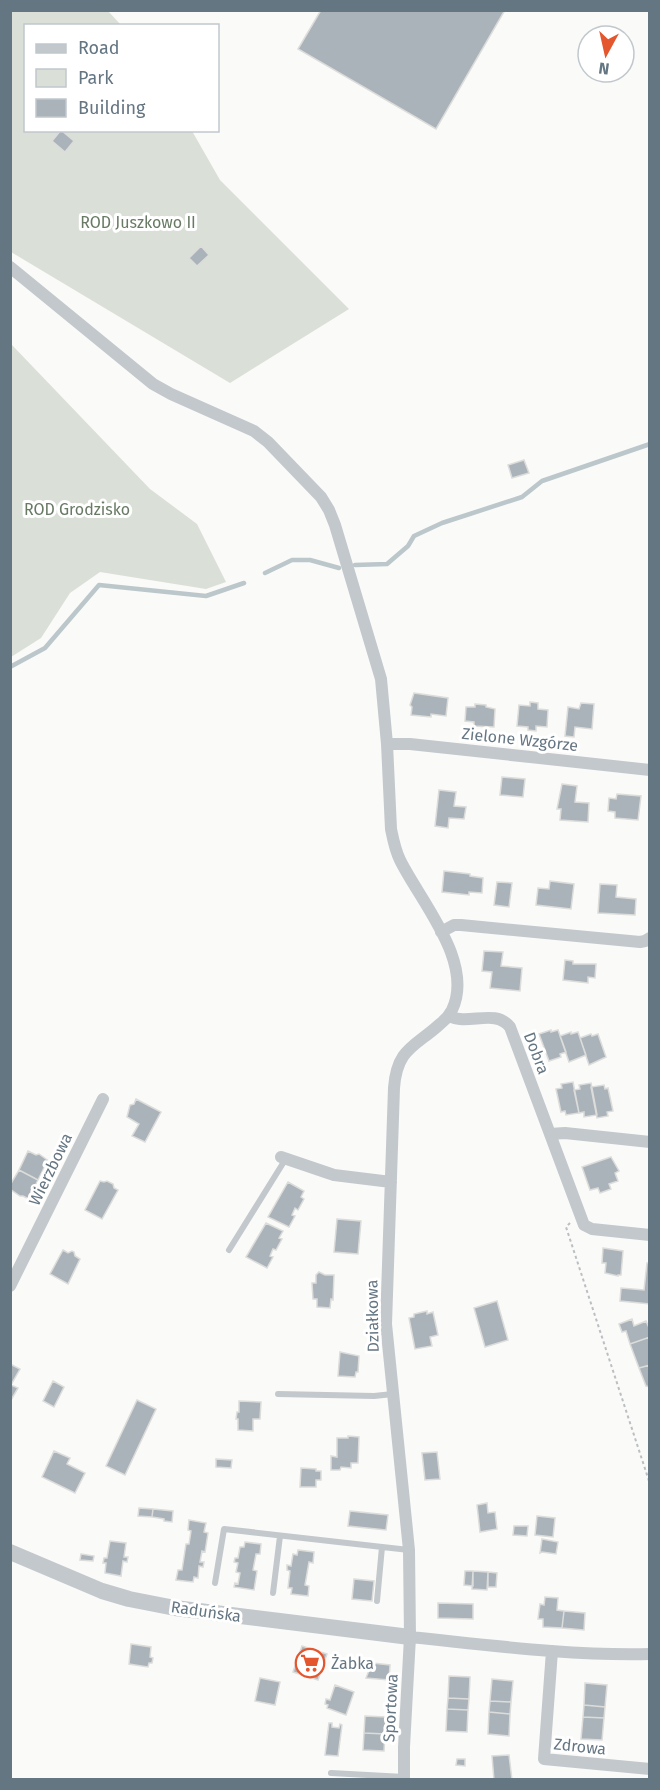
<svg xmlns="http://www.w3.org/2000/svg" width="660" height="1790" viewBox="0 0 660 1790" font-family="'Fira Sans',sans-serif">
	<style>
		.green { fill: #dadfd7 }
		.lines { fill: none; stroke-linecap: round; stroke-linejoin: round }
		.stream { stroke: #bbc7cb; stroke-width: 4.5 }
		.building { fill: #aab3b9; stroke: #dcdcda; stroke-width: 1.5 }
		.path { stroke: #bbbfc2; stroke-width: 2; stroke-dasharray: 3 3; stroke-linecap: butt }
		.service { stroke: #c3c8cc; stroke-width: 6 }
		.minor { stroke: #c3c8cc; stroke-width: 12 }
		.tertiary { stroke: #c3c8cc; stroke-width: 16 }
		.labels { text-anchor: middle; stroke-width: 6; stroke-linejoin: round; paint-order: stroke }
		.park-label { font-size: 16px; fill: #687a64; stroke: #fff }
		.street-label { font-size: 16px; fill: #657683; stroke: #fff }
		.poi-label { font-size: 16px; fill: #657683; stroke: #fff; text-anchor: start }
	</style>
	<rect width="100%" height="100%" fill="#fafaf8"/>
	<!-- green -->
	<path class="green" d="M10,11H108L121,25L26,26V130L192,131L220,180L349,309L230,383L11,252Z
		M11,344L150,489L197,524L226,582L206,589L100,572L70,593L41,638L11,657Z"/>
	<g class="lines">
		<!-- stream -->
		<path class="stream" d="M355,565L387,564L408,546L414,536L442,523L522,497L542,481L650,444
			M265,573L292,560H310L339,568
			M10,667L45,648L99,585L206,596L244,583"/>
	</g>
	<!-- building -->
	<path class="building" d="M321,10H505L436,129L298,49Z
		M61,130L74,141L65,152L52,141Z
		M201,246L209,255L197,266L189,258Z
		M524,460L529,473L512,478L508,465Z
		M414,693L448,698L446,716L431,714V717L411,715L412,707L410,705Z
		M530,702L538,703V709L548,710L547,727L536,726V731L528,730V727L517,726L519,705L530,706Z
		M581,703L594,704L592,729L575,727L574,737L565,736L568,707L579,709Z
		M475,704L486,705V707L495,709L494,727L474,726V722L465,721L466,707H475Z
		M502,777L525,779L523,797L500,795Z
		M562,784L577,786L575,802L589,803L588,822L560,820L561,809H557Z
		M439,790L456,792L454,806L466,807L464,819L449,818L448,828L435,826Z
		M617,794L641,796L638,820L615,818V812L608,811L609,798L616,799Z
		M444,871L470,874V876L483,878L482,893L469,892V895L442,892Z
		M550,881L574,884L571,909L536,905L538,888L549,889Z
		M497,882L512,883L509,907L494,905Z
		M600,884L617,885L616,897L636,899L635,915L598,913Z
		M484,951L503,952L501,966L522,968L520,991L490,988L492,972L482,971Z
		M565,960L573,961V964H596L595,978L588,977V983L563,980Z
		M551,1030V1032L558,1030L566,1052L560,1054L561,1057L549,1061L539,1034Z
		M571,1032V1034L578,1032L586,1055L569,1062L560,1036Z
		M591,1034L592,1036L598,1034L606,1057L589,1065L580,1038Z
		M573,1082L579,1113L566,1115L565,1111L561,1112L556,1089L562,1088L561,1084Z
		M591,1083L597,1115L584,1117V1112L579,1113L574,1090L580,1089L579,1085Z
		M604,1085L605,1089L608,1088L613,1111L607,1112L608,1116L597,1118L591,1087Z
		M136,1099L161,1112L145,1142L132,1136L139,1124L127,1117L130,1105L134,1104Z
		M28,1151L36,1155L39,1154L50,1162L47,1169L44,1168L38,1180L19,1170Z
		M611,1157L619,1171L615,1173L618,1181L609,1184L611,1189L600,1193L598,1188L590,1190L582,1167Z
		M19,1170L38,1180L32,1192L35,1193L31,1200L23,1196H20L10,1189V1185Z
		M100,1181L104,1182L107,1181L113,1184L114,1188L118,1190L102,1219L85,1210Z
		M288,1182L304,1191L301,1197L304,1199L298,1210L295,1208L292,1215L295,1216L289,1227L268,1217Z
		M337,1219L361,1221L358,1254L334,1252Z
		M266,1223L283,1231L279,1238L282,1239L276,1250L273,1249L270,1256L273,1257L267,1268L246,1257Z
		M603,1248L623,1251L621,1275H618V1276L605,1273L606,1263H602Z
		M63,1250L68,1253L72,1251L74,1252L75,1256L80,1259L68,1284L50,1274Z
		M647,1263H650V1304L620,1301L621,1288L644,1290Z
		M319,1272L325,1275H334L333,1300L331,1299L330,1308L317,1307V1299H313L312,1283H316V1275Z
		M497,1301L508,1340L485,1347L474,1308Z
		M427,1311V1314L433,1312L438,1335L430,1337L432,1346L415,1349L409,1318L414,1317V1314Z
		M632,1319L634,1326L646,1321L650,1330V1337L630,1344L626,1331L622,1332L619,1324Z
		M650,1337V1365L639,1368L630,1344Z
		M340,1352L359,1356L358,1372H356L355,1377L338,1376Z
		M10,1364L20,1369L11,1385L18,1388L11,1400Z
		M650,1365V1387L646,1386L639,1368Z
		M53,1381L64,1387L54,1407L43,1401Z
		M137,1400L156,1409L125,1475L106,1466Z
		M239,1401L261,1402L260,1419H253V1431L238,1430V1419H236L237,1412H239Z
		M348,1436L359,1437L358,1463H351V1468L341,1467L340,1470H331V1456L337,1457V1438H348Z
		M54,1451L70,1458L67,1464L85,1473L75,1493L42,1477Z
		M437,1452L440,1479L425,1480L422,1453Z
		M216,1459L232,1460L231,1468L216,1467Z
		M301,1468L316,1469V1471H321V1480H316V1487H300Z
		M487,1503L488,1513L495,1512L497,1529L480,1532L477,1505Z
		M139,1508L153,1509L152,1517L138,1516Z
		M153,1509L173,1511L172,1522L164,1521V1519L152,1517Z
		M350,1511L388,1515L386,1530L348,1526Z
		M537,1516L555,1518L553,1537L535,1535Z
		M189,1520L206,1523L204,1532L208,1533L205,1552L202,1551L200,1562H204L203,1567L199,1566L198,1578L194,1577L193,1582L176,1580L178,1570H182L186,1544H189L191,1531L188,1530Z
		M514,1526H528L527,1536L513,1535Z
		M542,1539L558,1542L556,1554L542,1552L540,1553Z
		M110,1541L126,1543L124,1557H128L127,1562L123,1561L121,1576L105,1573L106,1563H103L104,1558H107Z
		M245,1542L261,1544L260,1554H256L253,1570L257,1571L254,1590L234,1587L235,1583L238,1584L240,1573L236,1572L238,1563L234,1562L235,1558H238L240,1547H244Z
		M298,1550L314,1552L313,1563L309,1562L305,1585L309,1586L308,1596L291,1594L292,1588H288L290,1571L287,1570V1565L291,1566L293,1554L297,1555Z
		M81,1554L94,1556L93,1561L80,1560Z
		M465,1571H473V1586L464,1585Z
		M473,1571L488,1572L487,1590L472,1589Z
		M488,1572L497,1573L496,1587H488Z
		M354,1579L374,1581L372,1601L352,1599Z
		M545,1597L558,1598L557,1610L564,1611L562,1628L543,1627V1619H538L540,1604L544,1605Z
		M438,1603L473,1604V1619L438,1618Z
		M564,1611L585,1613L584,1630L562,1628Z
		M131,1644L151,1647L150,1657L153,1658L152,1663H149L148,1667L129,1664Z
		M302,1646L327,1654L318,1680L293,1672Z
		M372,1663L390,1665L389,1680L366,1678Z
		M449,1676L470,1677L469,1699L448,1698Z
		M260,1678L280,1682L275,1705L255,1701Z
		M492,1679L513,1681L511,1702L490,1701Z
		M585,1683L607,1685L605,1707L584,1705Z
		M335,1685L354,1692L346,1715L327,1708L328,1705L325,1704L326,1699L330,1700Z
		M448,1698L469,1699L468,1710L447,1709Z
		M490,1701L511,1702L510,1714L489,1712Z
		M584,1705L605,1707L604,1718L583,1717Z
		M447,1709L468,1710L467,1732L446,1731Z
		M489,1712L510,1714L509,1736L488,1734Z
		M365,1716L386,1717L385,1734L364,1733Z
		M583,1717L604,1718L602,1740L581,1739Z
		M329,1723H332V1727L339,1728L340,1724L342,1725L338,1756L325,1755Z
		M364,1733L385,1734L384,1751L363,1750Z
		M509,1755L512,1780H494L492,1756Z
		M457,1759H465V1766L456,1765Z"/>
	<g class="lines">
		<!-- path -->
		<path class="path" d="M570,1223L566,1227L650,1484"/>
		<!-- service -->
		<path class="service" d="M229,1250L285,1160
			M278,1394L374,1396L393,1394
			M215,1583L224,1529L409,1550
			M273,1593L280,1536
			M377,1601L382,1547
			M331,1773L404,1777"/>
		<!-- minor -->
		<path class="minor" d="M10,267L153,384L171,394L254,431L268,442L321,497L329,510L335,525L381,679L387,744L391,829C393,839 395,850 400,860C420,901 475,962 452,1010C449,1016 445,1020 440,1024C415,1047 397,1048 394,1088L386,1324L409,1550L410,1637L404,1747V1780
			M387,744H410L650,770
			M441,932L454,925H461L640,942L645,941L650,938
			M449,1016C468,1026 495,1008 510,1027L584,1225L592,1229L650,1235
			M550,1134L565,1133L650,1142
			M281,1157L334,1175L391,1182
			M10,1286L103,1099
			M410,1637C489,1645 570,1656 650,1654
			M552,1651L544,1759L650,1769"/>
		<!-- tertiary -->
		<path class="tertiary" d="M10,1552L102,1591L129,1599L175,1608L410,1637"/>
	</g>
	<!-- icons -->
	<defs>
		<g id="supermarket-ring" transform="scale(1.5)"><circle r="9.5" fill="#fff" stroke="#e4572e" stroke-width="1.5"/><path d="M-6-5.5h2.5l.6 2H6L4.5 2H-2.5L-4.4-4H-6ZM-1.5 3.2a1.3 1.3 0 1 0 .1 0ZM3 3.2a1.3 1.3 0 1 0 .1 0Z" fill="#e4572e"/></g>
	</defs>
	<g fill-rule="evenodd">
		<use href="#supermarket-ring" x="310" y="1663"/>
	</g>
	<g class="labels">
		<!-- park labels -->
		<g class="park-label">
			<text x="138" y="228">ROD Juszkowo II</text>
			<text x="77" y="515">ROD Grodzisko</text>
		</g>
		<!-- street labels -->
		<g class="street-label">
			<text transform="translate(520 739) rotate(6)" y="6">Zielone Wzgórze</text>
			<text transform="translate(537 1053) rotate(69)" y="6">Dobra</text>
			<text transform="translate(50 1169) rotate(-64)" y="6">Wierzbowa</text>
			<text transform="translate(372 1316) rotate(-91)" y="6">Działkowa</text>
			<text transform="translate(206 1611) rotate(8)" y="6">Raduńska</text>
			<text transform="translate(390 1708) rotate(-87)" y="6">Sportowa</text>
			<text transform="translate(580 1746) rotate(6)" y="6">Zdrowa</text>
		</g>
		<!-- poi labels -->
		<g class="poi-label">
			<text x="331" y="1669">Żabka</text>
		</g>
	</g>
	<!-- border -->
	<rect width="660" height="1790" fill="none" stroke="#657683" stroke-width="24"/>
	<!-- legend -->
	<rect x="24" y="24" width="195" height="108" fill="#ffffff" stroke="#c1c8cd" stroke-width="1.5"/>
	<rect x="36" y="44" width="30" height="9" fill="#c3c8cc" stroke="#c1c8cd" stroke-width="1.5"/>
	<text x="78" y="54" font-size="18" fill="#657683">Road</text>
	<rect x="36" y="69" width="30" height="18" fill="#dadfd7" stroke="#c1c8cd" stroke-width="1.5"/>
	<text x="78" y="84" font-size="18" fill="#657683">Park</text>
	<rect x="36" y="99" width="30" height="18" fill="#aab3b9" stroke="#c1c8cd" stroke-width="1.5"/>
	<text x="78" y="114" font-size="18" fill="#657683">Building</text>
	<!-- north arrow -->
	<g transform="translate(606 54) rotate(188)"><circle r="28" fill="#ffffff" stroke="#c1c8cd" stroke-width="1.5"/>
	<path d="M0-4.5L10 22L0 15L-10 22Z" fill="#e4572e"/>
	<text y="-9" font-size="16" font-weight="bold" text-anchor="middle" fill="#657683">N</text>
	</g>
</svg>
